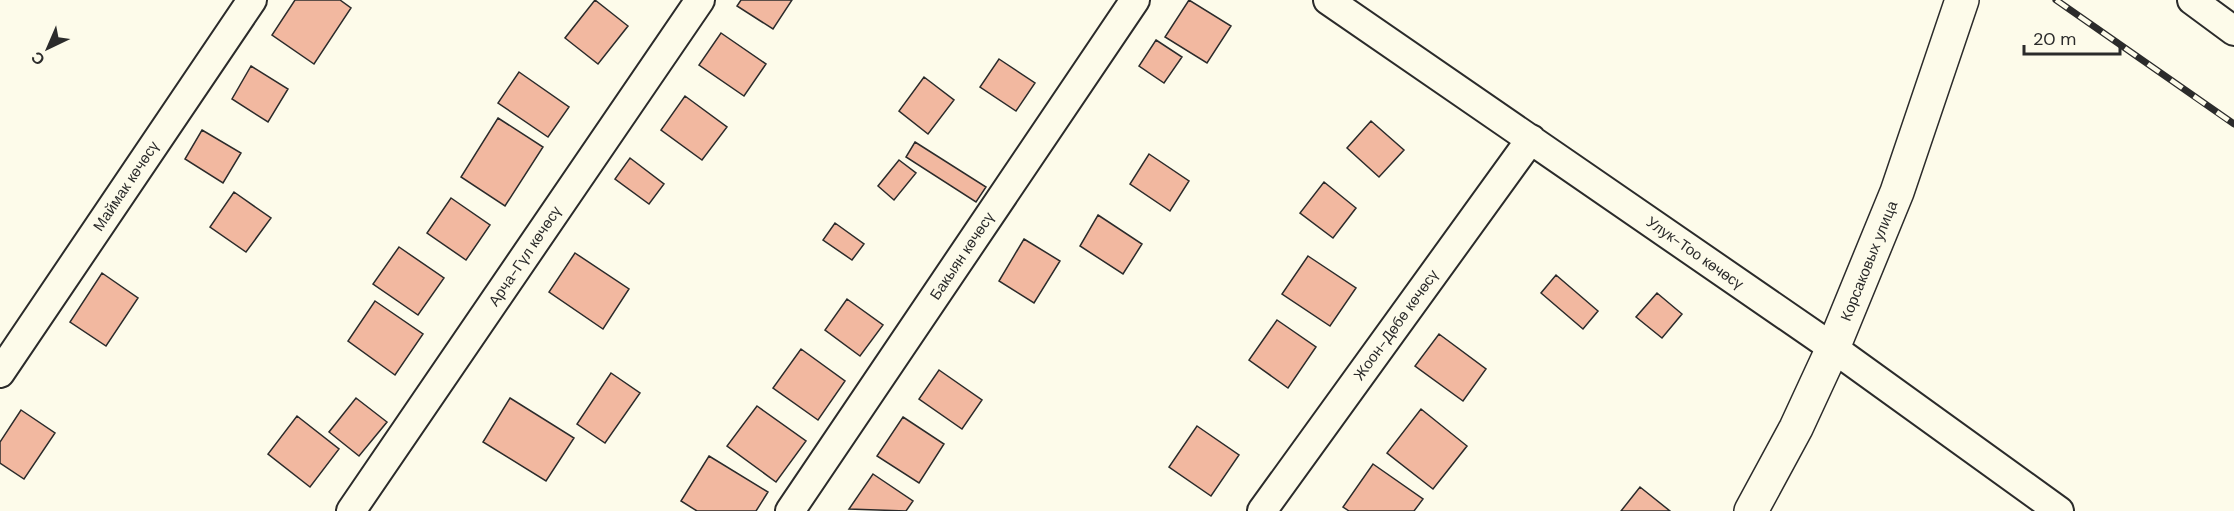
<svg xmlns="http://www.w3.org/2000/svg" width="2234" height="511" viewBox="0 0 2234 511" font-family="'DM Sans',sans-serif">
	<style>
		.building { fill: #f2b8a0; stroke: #2b2b2b; stroke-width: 1.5 }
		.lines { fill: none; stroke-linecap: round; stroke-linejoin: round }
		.street-casing { stroke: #2b2b2b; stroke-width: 32 }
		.secondary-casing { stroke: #2b2b2b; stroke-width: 36 }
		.street { stroke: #fdfbea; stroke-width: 28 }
		.secondary { stroke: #fdfbea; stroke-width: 33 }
		.rail-casing { stroke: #2b2b2b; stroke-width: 7 }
		.rail { stroke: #fdfbea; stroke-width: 4.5; stroke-dasharray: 14; stroke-linecap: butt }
		.labels { text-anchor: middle; stroke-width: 4.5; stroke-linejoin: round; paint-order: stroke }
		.street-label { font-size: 15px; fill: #2b2b2b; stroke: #fdfbea }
	</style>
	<rect width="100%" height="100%" fill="#fdfbea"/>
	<!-- building -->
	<path class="building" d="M295,0H340L351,8L314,64L272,35Z
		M595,0L628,26L598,64L565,38Z
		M741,0H792L773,29L737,6Z
		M1189,0L1231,26L1207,63L1165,37Z
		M721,33L766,64L744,96L699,65Z
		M1156,40L1182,57L1164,83L1139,66Z
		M999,59L1035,83L1016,111L980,87Z
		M251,66L288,89L268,122L232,99Z
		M519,72L569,107L548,137L498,103Z
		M924,77L954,100L928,134L899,111Z
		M685,96L727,127L702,160L661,130Z
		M498,118L543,147L505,206L461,177Z
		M1371,121L1404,150L1379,177L1347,148Z
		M202,130L241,153L223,183L185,159Z
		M915,142L986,187L976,202L906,157Z
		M1149,154L1189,181L1170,211L1130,184Z
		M630,158L664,184L649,204L615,179Z
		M899,160L916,173L894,200L878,186Z
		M1324,182L1356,208L1333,238L1300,213Z
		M234,192L271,218L246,252L210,227Z
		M451,198L490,225L466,260L427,233Z
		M1098,215L1142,244L1123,274L1080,246Z
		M835,223L864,244L852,260L823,240Z
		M1024,239L1060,261L1034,303L999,281Z
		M399,247L444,278L418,315L373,284Z
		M575,253L629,289L603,329L549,292Z
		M1308,256L1356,288L1330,326L1282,294Z
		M102,273L138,298L106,346L70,322Z
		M1556,275L1598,311L1583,329L1541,293Z
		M1657,293L1682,314L1662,338L1636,317Z
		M847,299L883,325L860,356L825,330Z
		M375,301L423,334L395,375L348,341Z
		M1277,320L1316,347L1288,388L1249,360Z
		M1439,334L1486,369L1463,401L1415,366Z
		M801,349L845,381L818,420L773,388Z
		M939,370L982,400L962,429L919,399Z
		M611,373L640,393L605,443L577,424Z
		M356,398L387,422L359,456L329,432Z
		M510,398L574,438L546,481L483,442Z
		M757,406L806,441L776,482L727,446Z
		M1421,409L1467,446L1433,489L1387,453Z
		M21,410L55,433L24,479L0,463V442Z
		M297,416L339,449L310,487L268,454Z
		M903,417L944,444L919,483L877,456Z
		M1197,426L1239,455L1211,496L1169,467Z
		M709,456L768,492L756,511H697L681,501Z
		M1373,464L1423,499L1414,511H1349L1343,507Z
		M873,474L913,501L906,511L849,509Z
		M1640,487L1670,511H1621Z"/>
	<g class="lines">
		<!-- street casing -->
		<g class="street-casing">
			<path id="street" d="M1328,0L1833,348L2059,511
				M2192,0L2234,31
				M0,373L252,0
				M351,511L700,0
				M790,511L1135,0
				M1262,511L1531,139"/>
		</g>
		<!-- secondary casing -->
		<g class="secondary-casing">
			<path id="secondary" d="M1751,511L1796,428L1833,348L1897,192L1962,0"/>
		</g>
		<!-- street -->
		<use href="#street" class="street"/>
		<!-- secondary -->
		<use href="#secondary" class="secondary"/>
		<!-- rail casing -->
		<g class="rail-casing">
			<path id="rail" d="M2056,0L2234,124"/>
		</g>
		<!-- rail -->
		<use href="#rail" class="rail"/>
	</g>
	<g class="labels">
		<!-- street labels -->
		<g class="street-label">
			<text transform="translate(126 186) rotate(-56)" y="5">Маймак көчөсү</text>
			<text transform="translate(1695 253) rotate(35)" y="5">Улук-Тоо көчөсү</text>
			<text transform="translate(525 256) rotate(-56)" y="5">Арча-Гүл көчөсү</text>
			<text transform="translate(962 256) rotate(-56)" y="5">Бакыян көчөсү</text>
			<text transform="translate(1869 261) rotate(-68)" y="5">Корсаковых улица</text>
			<text transform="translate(1396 325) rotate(-54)" y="5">Жоон-Дөбө көчөсү</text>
		</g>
	</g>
	<!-- north arrow -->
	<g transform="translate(48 48) rotate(224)" stroke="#fdfbea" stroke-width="4.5" paint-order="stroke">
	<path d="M0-4.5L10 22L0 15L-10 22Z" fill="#2b2b2b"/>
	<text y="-9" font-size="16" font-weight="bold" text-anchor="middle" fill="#2b2b2b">С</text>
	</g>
	<!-- scale -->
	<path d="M2024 45v9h96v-9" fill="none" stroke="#2b2b2b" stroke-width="3"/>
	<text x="2033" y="45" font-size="18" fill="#2b2b2b" stroke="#fdfbea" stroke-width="4.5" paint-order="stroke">20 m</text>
</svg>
